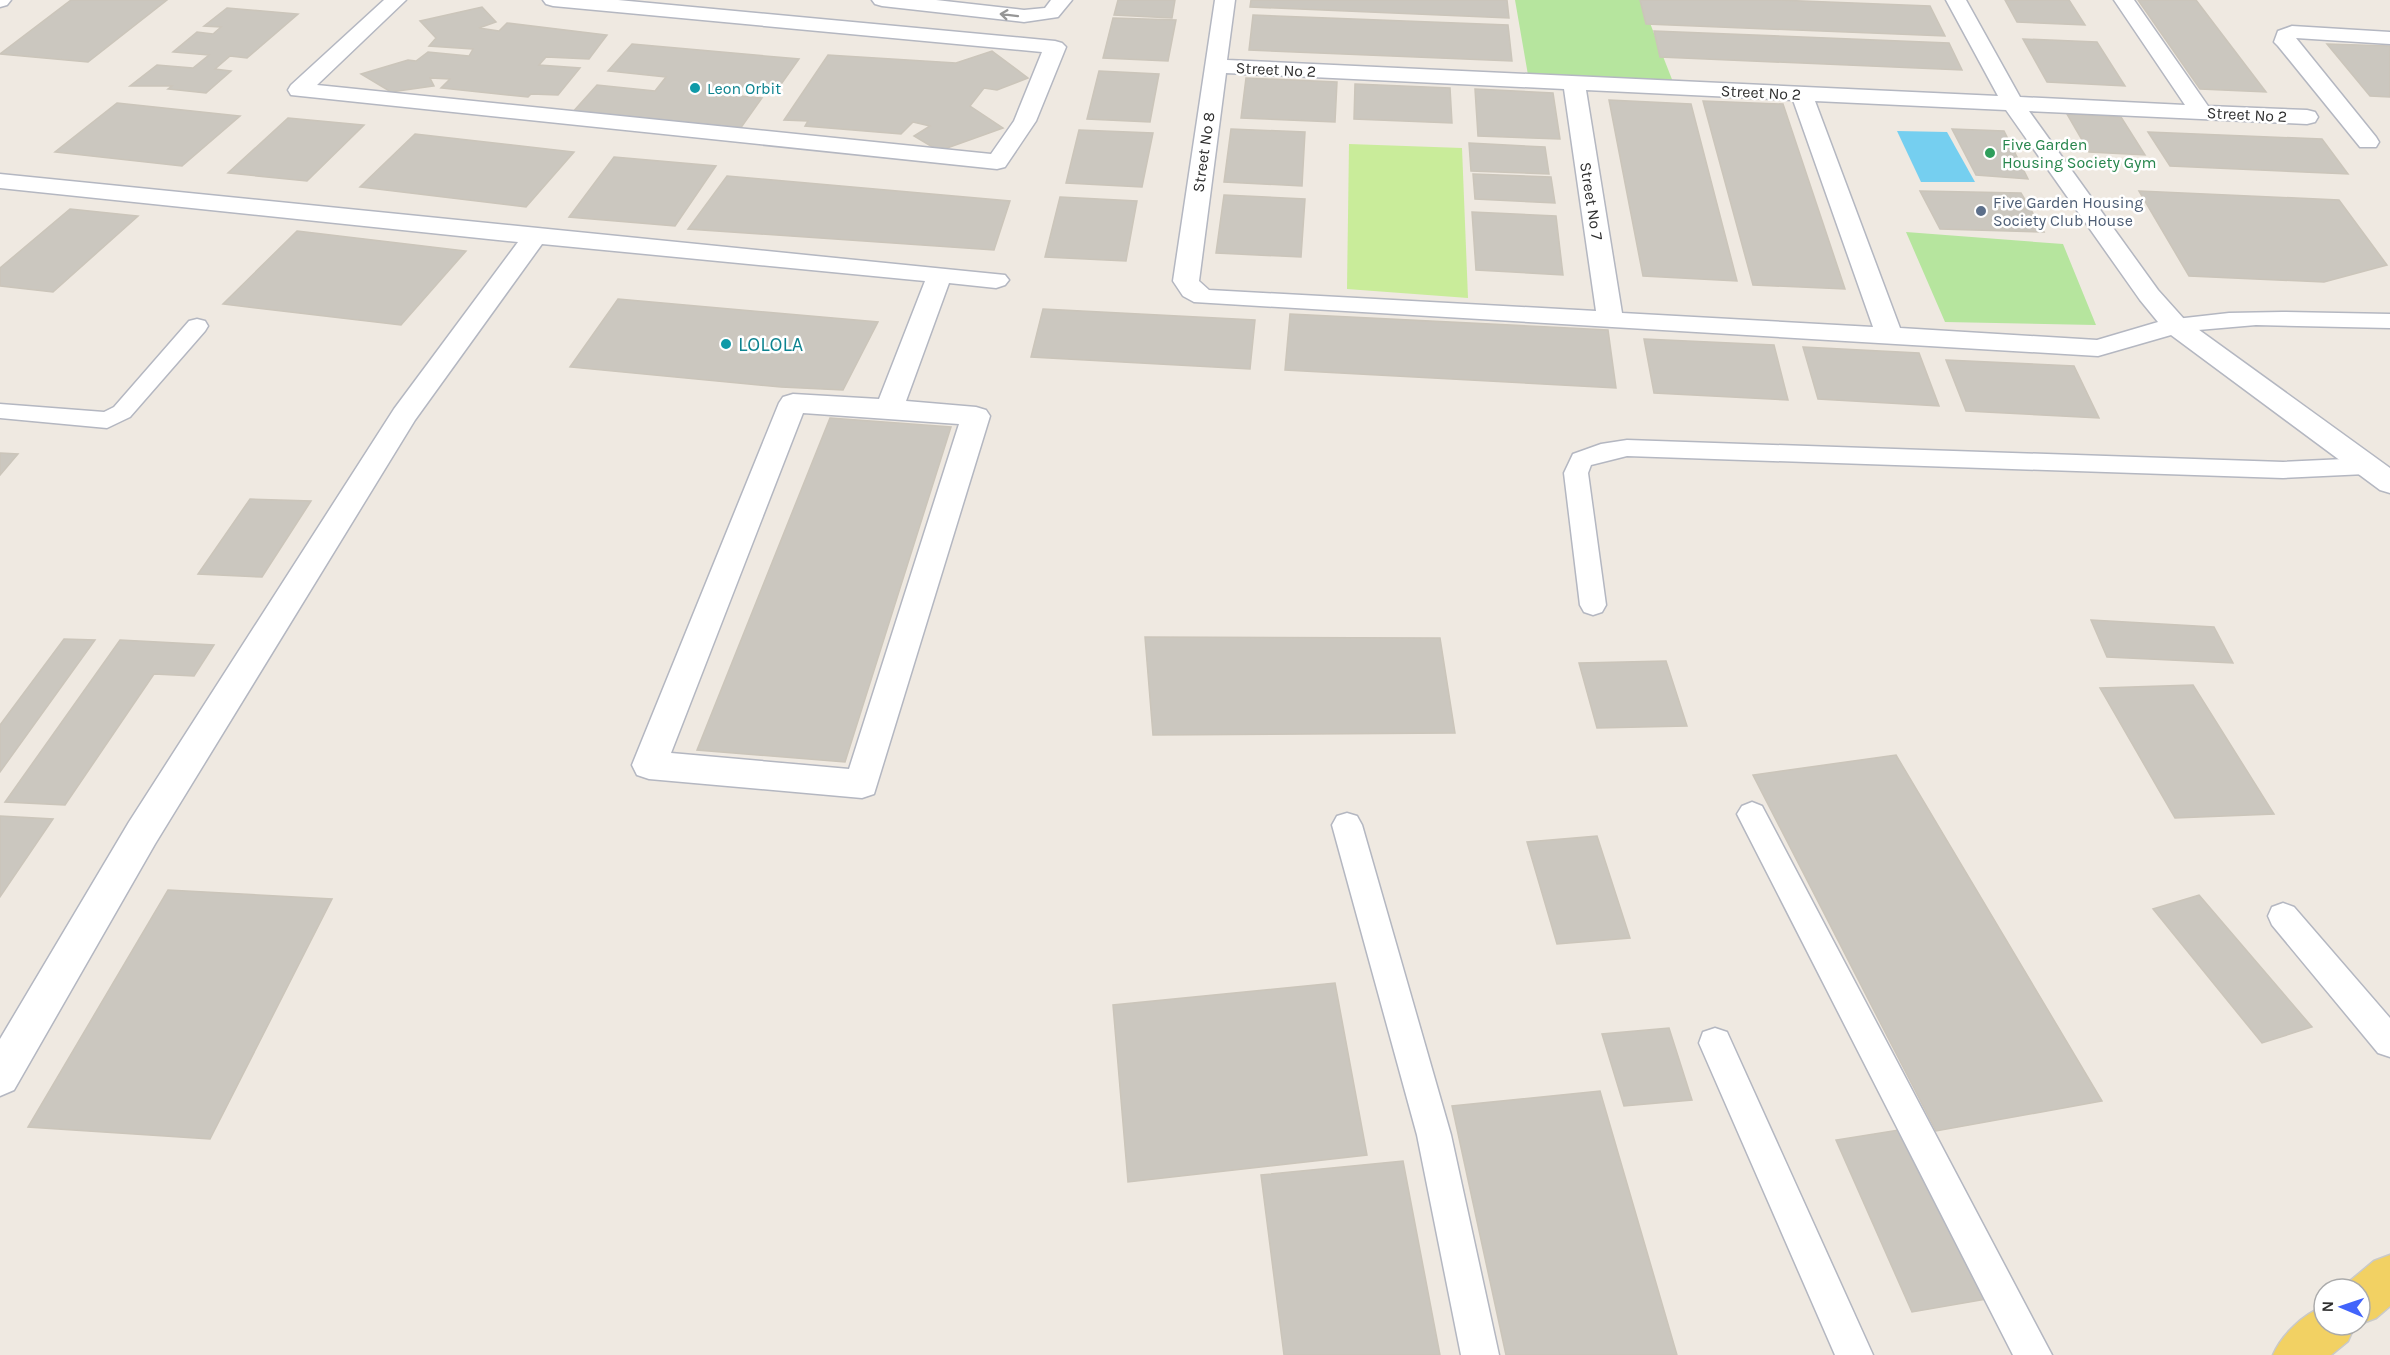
<svg xmlns="http://www.w3.org/2000/svg" width="2390" height="1355" viewBox="0 0 2390 1355" font-family="Karla,sans-serif">
	<style>
		.green { fill: #b6e59e }
		.pitch { fill: #c9ec9a }
		.water { fill: #75cff0 }
		.building { fill: #cbc7bf; stroke: #cbc5ba; stroke-width: 1.5 }
		.lines { fill: none; stroke-linecap: round; stroke-linejoin: round }
		.service-casing { stroke: #b4b7c1; stroke-width: 3 }
		.minor-casing { stroke: #b4b7c1; stroke-width: 3 }
		.tertiary-casing { stroke: #b4b7c1; stroke-width: 3 }
		.primary-casing { stroke: #c9c9c9; stroke-width: 3 }
		.service { fill: #fff; fill-rule: evenodd }
		.minor { fill: #fff; fill-rule: evenodd }
		.tertiary { fill: #fff; fill-rule: evenodd }
		.primary { fill: #f2d163; fill-rule: evenodd }
		.oneway { stroke: #969696 }
		.culture-dot { fill: #0f9aa8; stroke: #fff; stroke-width: 2 }
		.leisure-dot { fill: #2e9e5b; stroke: #fff; stroke-width: 2 }
		.service-dot { fill: #5c6f8a; stroke: #fff; stroke-width: 2 }
		.labels { text-anchor: middle; stroke-width: 5; stroke-linejoin: round; paint-order: stroke }
		.far-street-label { font-size: 16px; fill: #2e2e2e; stroke: #fff }
		.far-culture-label { font-size: 16px; fill: #0d838f; stroke: #fff; text-anchor: start }
		.far-leisure-label { font-size: 16px; fill: #27864d; stroke: #fff; text-anchor: start }
		.far-service-label { font-size: 16px; fill: #4e5e75; stroke: #fff; text-anchor: start }
		.culture-label { font-size: 20px; fill: #0d838f; stroke: #fff; text-anchor: start }
	</style>
	<rect width="100%" height="100%" fill="#efe9e1"/>
	<!-- green -->
	<path class="green" d="M1515,0H1641L1673,82L1528,75Z
		M1906,232L2063,244L2096,325L1945,322Z"/>
	<!-- pitch -->
	<path class="pitch" d="M1349,144L1462,148L1468,298L1347,289Z"/>
	<!-- water -->
	<path class="water" d="M1897,131L1947,132L1975,182H1921Z"/>
	<!-- building -->
	<path class="building" d="M71,0H167L88,62L0,54Z
		M1118,0H1175L1172,18L1114,15Z
		M1251,0H1507L1509,18L1250,7Z
		M1640,0H1777L1930,6L1945,36L1646,24Z
		M2005,0H2069L2085,25L2017,22Z
		M2138,0H2196L2266,92L2200,89Z
		M482,7L496,22L479,28L499,31L507,23L607,35L589,59L546,57L539,65L580,68L558,95L531,94L528,97L441,88L450,79L430,78L434,86L391,92L361,74L408,60L416,61L428,52L469,56L473,49L429,46L436,38L420,21Z
		M227,8L298,14L247,58L230,56L215,69L231,71L206,93L168,89L172,86H130L157,65L193,68L209,55L173,52L197,32L213,34L221,27L204,26Z
		M1253,15L1508,25L1512,61L1249,50Z
		M1113,18L1176,20L1168,61L1103,58Z
		M1654,31L1949,43L1962,70L1660,57Z
		M2023,39L2097,42L2125,86L2047,82Z
		M632,44L799,59L777,90L734,86L728,95L762,98L740,129L572,113L597,85L655,91L666,77L608,71Z
		M2327,44L2390,46V97L2370,96Z
		M992,51L1028,78L997,90L984,88L970,106L1003,128L939,151L914,136L930,126L913,122L901,134L805,126L808,121L784,120L828,55L956,63Z
		M1099,71L1159,74L1150,122L1087,119Z
		M1246,78L1337,82L1335,122L1241,118Z
		M1355,84L1450,88L1452,123L1354,119Z
		M1475,89L1553,93L1560,139L1478,136Z
		M1609,100L1691,104L1737,281L1643,276Z
		M1703,101L1783,104L1845,289L1753,285Z
		M117,103L240,116L182,166L55,152Z
		M2067,114L2121,117L2145,155L2089,152Z
		M288,118L364,125L307,181L228,173Z
		M1231,129L1305,132L1302,186L1224,182Z
		M1952,129L2004,131L2028,179L1976,175Z
		M1079,130L1153,133L1142,187L1066,183Z
		M2148,132L2322,139L2348,174L2170,166Z
		M415,134L574,152L526,207L360,187Z
		M1469,143L1545,147L1549,174L1471,171Z
		M614,157L716,166L675,226L569,217Z
		M1473,174L1551,177L1555,203L1475,199Z
		M727,176L1010,201L994,250L688,229Z
		M1920,191L2021,193L2044,232L1940,229Z
		M2139,191L2339,200L2387,265L2324,282L2189,276Z
		M1224,195L1305,199L1301,257L1216,253Z
		M1060,197L1137,201L1126,261L1045,257Z
		M70,209L138,216L53,292L0,286V268Z
		M1472,212L1556,216L1563,275L1476,270Z
		M297,231L466,251L401,325L223,304Z
		M618,299L878,322L843,390L781,387L570,367Z
		M1043,309L1255,320L1250,369L1031,357Z
		M1290,314L1608,330L1616,388L1285,370Z
		M1644,339L1774,345L1788,400L1654,393Z
		M1803,347L1919,353L1939,406L1818,399Z
		M1946,360L2074,366L2099,418L1966,411Z
		M830,418L951,427L845,762L697,750Z
		M0,453L18,454L0,475Z
		M250,499L311,501L262,577L198,574Z
		M2091,620L2214,627L2233,663L2107,657Z
		M1145,637L1440,638L1455,733L1153,735Z
		M64,639L95,640L0,772V725Z
		M120,640L214,645L194,676L154,674L65,805L5,802Z
		M1666,661L1687,726L1597,728L1579,663Z
		M2193,685L2274,814L2175,818L2100,688Z
		M1896,755L2102,1101L1936,1131L1753,775Z
		M0,816L53,819L0,897Z
		M1597,836L1630,938L1557,944L1527,842Z
		M168,890L332,899L210,1139L28,1127Z
		M2199,895L2312,1027L2262,1043L2153,909Z
		M1335,983L1367,1155L1128,1182L1113,1005Z
		M1669,1028L1692,1100L1624,1106L1602,1034Z
		M1600,1091L1677,1355H1506L1452,1106Z
		M1905,1129L1987,1299L1912,1312L1836,1140Z
		M1403,1161L1440,1355H1284L1261,1175Z"/>
	<g class="lines">
		<!-- service casing -->
		<g class="service-casing">
			<path id="service" d="M2282,312L2390,314V328L2256,325L2175,332L2167,330L2164,325L2167,320L2229,313Z
				M197,319L205,321L208,326L205,331L130,417L107,428L0,418V404L104,412L114,407L189,321Z
				M1627,440L2283,462L2366,458L2374,460L2378,466L2374,472L2366,474L2283,478L1627,456L1591,465L1588,473L1606,605L1602,612L1593,615L1584,612L1580,605L1564,473L1573,454L1601,444Z
				M1752,802L1762,806L2052,1355H2013L1737,814L1742,806Z
				M1347,813L1357,816L1362,825L1451,1135L1499,1355H1461L1417,1135L1332,825L1337,816Z
				M2283,903L2294,907L2390,1018V1057L2378,1053L2272,925L2268,916L2272,907Z
				M1715,1028L1727,1032L1873,1355H1835L1699,1043L1703,1032Z"/>
		</g>
		<!-- minor casing -->
		<g class="minor-casing">
			<path id="minor" d="M384,0H406L317,85L991,154L1014,121L1042,52L553,6L546,4L543,0H618L1055,41L1062,43L1066,47L1036,121L1005,167L997,169L291,95L288,90L291,85Z
				M872,0H936L1024,10L1045,8L1051,0H1072L1058,17L1024,22L882,6L875,4Z
				M1215,0H1235L1227,60L1998,96L1946,0H1966L2020,97L2185,105L2114,0H2134L2208,106L2307,110L2315,112L2318,117L2315,122L2307,124L2029,111L2158,290L2184,319L2390,468V493L2380,490L2171,335L2098,356L1194,302L1183,296L1173,281ZM1226,73L1564,89L1596,311L1209,290L1199,281ZM1586,90L1793,100L1873,327L1622,313ZM1815,101L2006,110L2140,300L2158,322L2097,340L1900,328Z
				M2292,26L2390,32V44L2296,38L2376,137L2379,142L2376,147H2360L2278,46L2274,42L2278,31Z
				M0,174L1005,275L1009,280L1005,285L996,288L949,283L906,401L976,407L986,410L990,416L874,794L862,798L649,779L637,775L632,765L779,403L783,397L793,394L879,399L925,281L542,244L415,420L155,844L14,1090L0,1096V1039L129,822L394,409L518,242L0,188ZM803,413L959,424L849,769L671,753Z"/>
		</g>
		<!-- tertiary casing -->
		<g class="tertiary-casing">
			<path id="tertiary" d="M0,0H11L7,5L0,7Z"/>
		</g>
		<!-- primary casing -->
		<g class="primary-casing">
			<path id="primary" d="M2390,1255V1306L2376,1318L2360,1324V1289H2343L2344,1286L2374,1261Z
				M2324,1306V1325H2355L2348,1341L2331,1355H2273C2282,1334 2303,1315 2324,1306Z"/>
		</g>
		<!-- service -->
		<use href="#service" class="service"/>
		<!-- minor -->
		<use href="#minor" class="minor"/>
		<!-- tertiary -->
		<use href="#tertiary" class="tertiary"/>
		<!-- primary -->
		<use href="#primary" class="primary"/>
	</g>
	<!-- one-way arrows -->
	<defs><path id="oneway-shaft" d="M-6 0H5M1.5-3L5.5 0L1.5 3" fill="none" stroke-width="1.6" stroke-linecap="round" stroke-linejoin="round" transform="scale(1.5)"/></defs>
	<use class="oneway" href="#oneway-shaft" transform="translate(1009 15) rotate(-173)"/>
	<!-- markers -->
	<g class="culture-dot">
		<circle cx="695" cy="88" r="6"/>
		<circle cx="726" cy="344" r="6"/>
	</g>
	<circle class="leisure-dot" cx="1990" cy="153" r="6"/>
	<circle class="service-dot" cx="1981" cy="211" r="6"/>
	<g class="labels">
		<!-- far-street labels -->
		<g class="far-street-label">
			<text transform="translate(1276 69) rotate(3)" y="6">Street No 2</text>
			<text transform="translate(1761 92) rotate(3)" y="6">Street No 2</text>
			<text transform="translate(2247 114) rotate(3)" y="6">Street No 2</text>
			<text transform="translate(1203 152) rotate(-82)" y="6">Street No 8</text>
			<text transform="translate(1592 201) rotate(81)" y="6">Street No 7</text>
		</g>
		<!-- far-culture labels -->
		<g class="far-culture-label">
			<text x="707" y="94">Leon Orbit</text>
		</g>
		<!-- far-leisure labels -->
		<g class="far-leisure-label">
			<text x="2002" y="150">Five Garden<tspan x="2002" dy="18">Housing Society Gym</tspan></text>
		</g>
		<!-- far-service labels -->
		<g class="far-service-label">
			<text x="1993" y="208">Five Garden Housing<tspan x="1993" dy="18">Society Club House</tspan></text>
		</g>
		<!-- culture labels -->
		<g class="culture-label">
			<text x="738" y="351">LOLOLA</text>
		</g>
	</g>
	<!-- north arrow -->
	<g transform="translate(2342 1307) rotate(272)"><circle r="28" fill="#ffffff" stroke="#ababab" stroke-width="1.5"/>
	<path d="M0-4.5L10 22L0 15L-10 22Z" fill="#4264fb"/>
	<text y="-9" font-size="16" font-weight="bold" text-anchor="middle" fill="#2e2e2e">N</text>
	</g>
</svg>
